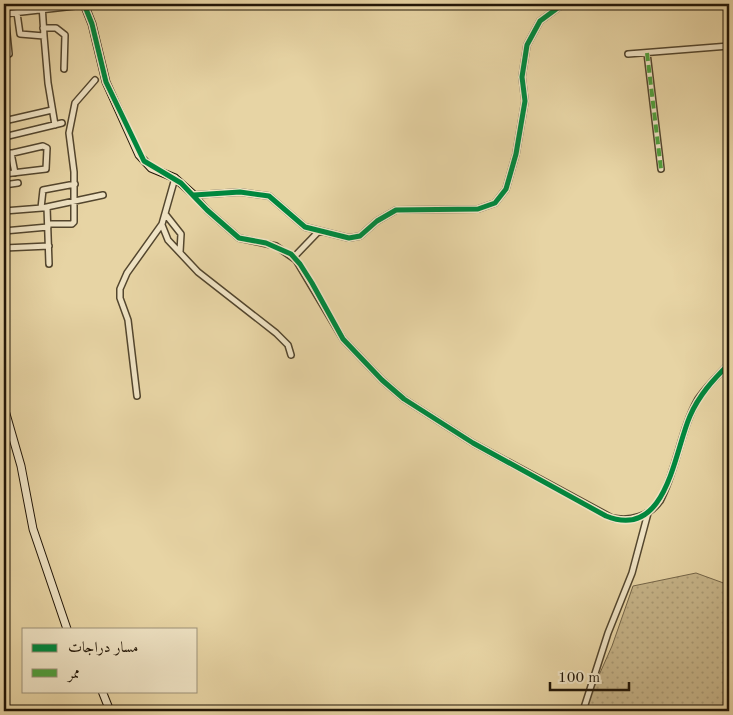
<svg xmlns="http://www.w3.org/2000/svg" width="733" height="715" viewBox="0 0 733 715" font-family="'Old Standard TT',Amiri,serif">
	<style>
		.grass { fill: url(#grass-dots); stroke: #746548 }
		.lines { fill: none; stroke-linecap: round; stroke-linejoin: round }
		.street-casing { stroke: #53462e; stroke-width: 8 }
		.secondary-casing { stroke: #221607; stroke-width: 9 }
		.street { stroke: #efe3c4; stroke-width: 5 }
		.secondary { stroke: #efe3c4; stroke-width: 7 }
		.quiet { stroke: #50a13d; stroke-width: 4; stroke-dasharray: 8 4; stroke-linecap: butt }
		.cycleway-casing { stroke: #efe3c4; stroke-width: 8 }
		.cycleway { stroke: #00873e; stroke-width: 5 }
	</style>
	<defs>
		<pattern id="grass-dots" width="8" height="8" patternUnits="userSpaceOnUse" patternTransform="scale(1.25)"><rect width="8" height="8" fill="#c6b489"/><path d="M2 2h.1M6 6h.1" fill="none" stroke="#aa9a75" stroke-width="1.8" stroke-linecap="round"/></pattern>
	</defs>
	<rect width="100%" height="100%" fill="#e7d4a4"/>
	<filter id="stains"><feTurbulence type="fractalNoise" baseFrequency=".004" numOctaves="4"/><feColorMatrix values="0 0 0 0 .2 0 0 0 0 .09 0 0 0 0 .02 0 0 0 .5 -.17"/></filter>
	<radialGradient id="worn" r=".72"><stop offset=".6" stop-color="#630" stop-opacity="0"/><stop offset="1" stop-color="#630" stop-opacity=".3"/></radialGradient>
	<!-- grass -->
	<path class="grass" d="M696,573L729,585V711H583L612,646L633,586Z"/>
	<g class="lines">
		<!-- street casing -->
		<g class="street-casing">
			<path id="street" d="M25,4L26,11
				M563,4L540,21L527,45L522,77L525,101L516,154L506,189L495,203L478,209L396,210L377,221L360,236L349,238L305,227L269,196L240,192L194,195L207,210L239,238L276,246L296,260L343,339L382,380L404,399L473,443L612,518C631,522 649,516 660,501C677,469 680,431 698,399C707,386 718,375 729,364
				M17,13L20,34L44,36L42,4
				M4,14L84,5
				M5,14L9,54
				M43,28H56L65,35L64,69
				M44,36L48,83L55,125
				M647,53L661,169
				M628,54L729,46
				M4,121L52,110
				M4,137L62,123
				M11,153L15,173
				M4,155L43,146L47,148L46,169L4,174
				M4,185L18,183
				M47,207L49,264
				M41,208L43,190L75,184
				M4,211L42,208L103,195
				M166,215L181,234L180,252
				M48,224H72L74,222V172L69,133L75,103L95,80
				M162,225L168,240L198,272L276,333L288,345L291,355
				M4,231L48,227
				M4,248L49,246
				M294,257L319,231
				M137,396L128,320L120,298V289L127,273L162,224L175,178
				M583,711L608,633L632,573L648,513"/>
		</g>
		<!-- secondary casing -->
		<g class="secondary-casing">
			<path id="secondary" d="M84,4L92,24L106,82L139,155L151,168L175,178L194,195
				M4,407L21,466L33,529L67,629
				M102,691L110,711"/>
		</g>
		<!-- street -->
		<use href="#street" class="street"/>
		<!-- secondary -->
		<use href="#secondary" class="secondary"/>
		<!-- quiet -->
		<path class="quiet" d="M647,53L661,169"/>
		<!-- cycleway casing -->
		<g class="cycleway-casing">
			<path id="cycleway" d="M84,4L92,24L106,82L144,161L181,183L207,210L239,238L266,243L291,254L300,264L312,283L343,339L382,380L404,399L473,443L606,516C667,541 674,452 690,416C699,395 713,380 729,364
				M194,195L240,192L269,196L305,227L349,238L360,236L377,221L396,210L478,209L495,203L506,189L516,154L525,101L522,77L527,45L540,21L563,4"/>
		</g>
		<!-- cycleway -->
		<use href="#cycleway" class="cycleway"/>
	</g>
	<!-- margin -->
	<rect width="733" height="715" fill="none" stroke="#e7d4a4" stroke-width="20"/>
	<rect x="5" y="5" width="723" height="705" fill="none" stroke="#221607" stroke-width="2.5"/>
	<rect x="10" y="10" width="713" height="695" fill="none" stroke="#221607"/>
	<!-- legend -->
	<rect x="22" y="628" width="175" height="65" fill="#efe3c4" stroke="#9d9178"/>
	<rect x="32" y="644" width="25" height="8" fill="#00873e" stroke="#9d9178"/>
	<text x="68" y="652" font-size="15" fill="#221607">مسار دراجات</text>
	<rect x="32" y="669" width="25" height="8" fill="#50a13d" stroke="#9d9178"/>
	<text x="68" y="678" font-size="15" fill="#221607">ممر</text>
	<!-- scale -->
	<path d="M550 682v8h79v-8" fill="none" stroke="#221607" stroke-width="2.5"/>
	<text x="558" y="682" font-size="15" fill="#221607" stroke="#efe3c4" stroke-width="4" paint-order="stroke">100 m</text>
	<rect width="100%" height="100%" filter="url(#stains)"/>
	<rect width="100%" height="100%" fill="url(#worn)"/>
</svg>
